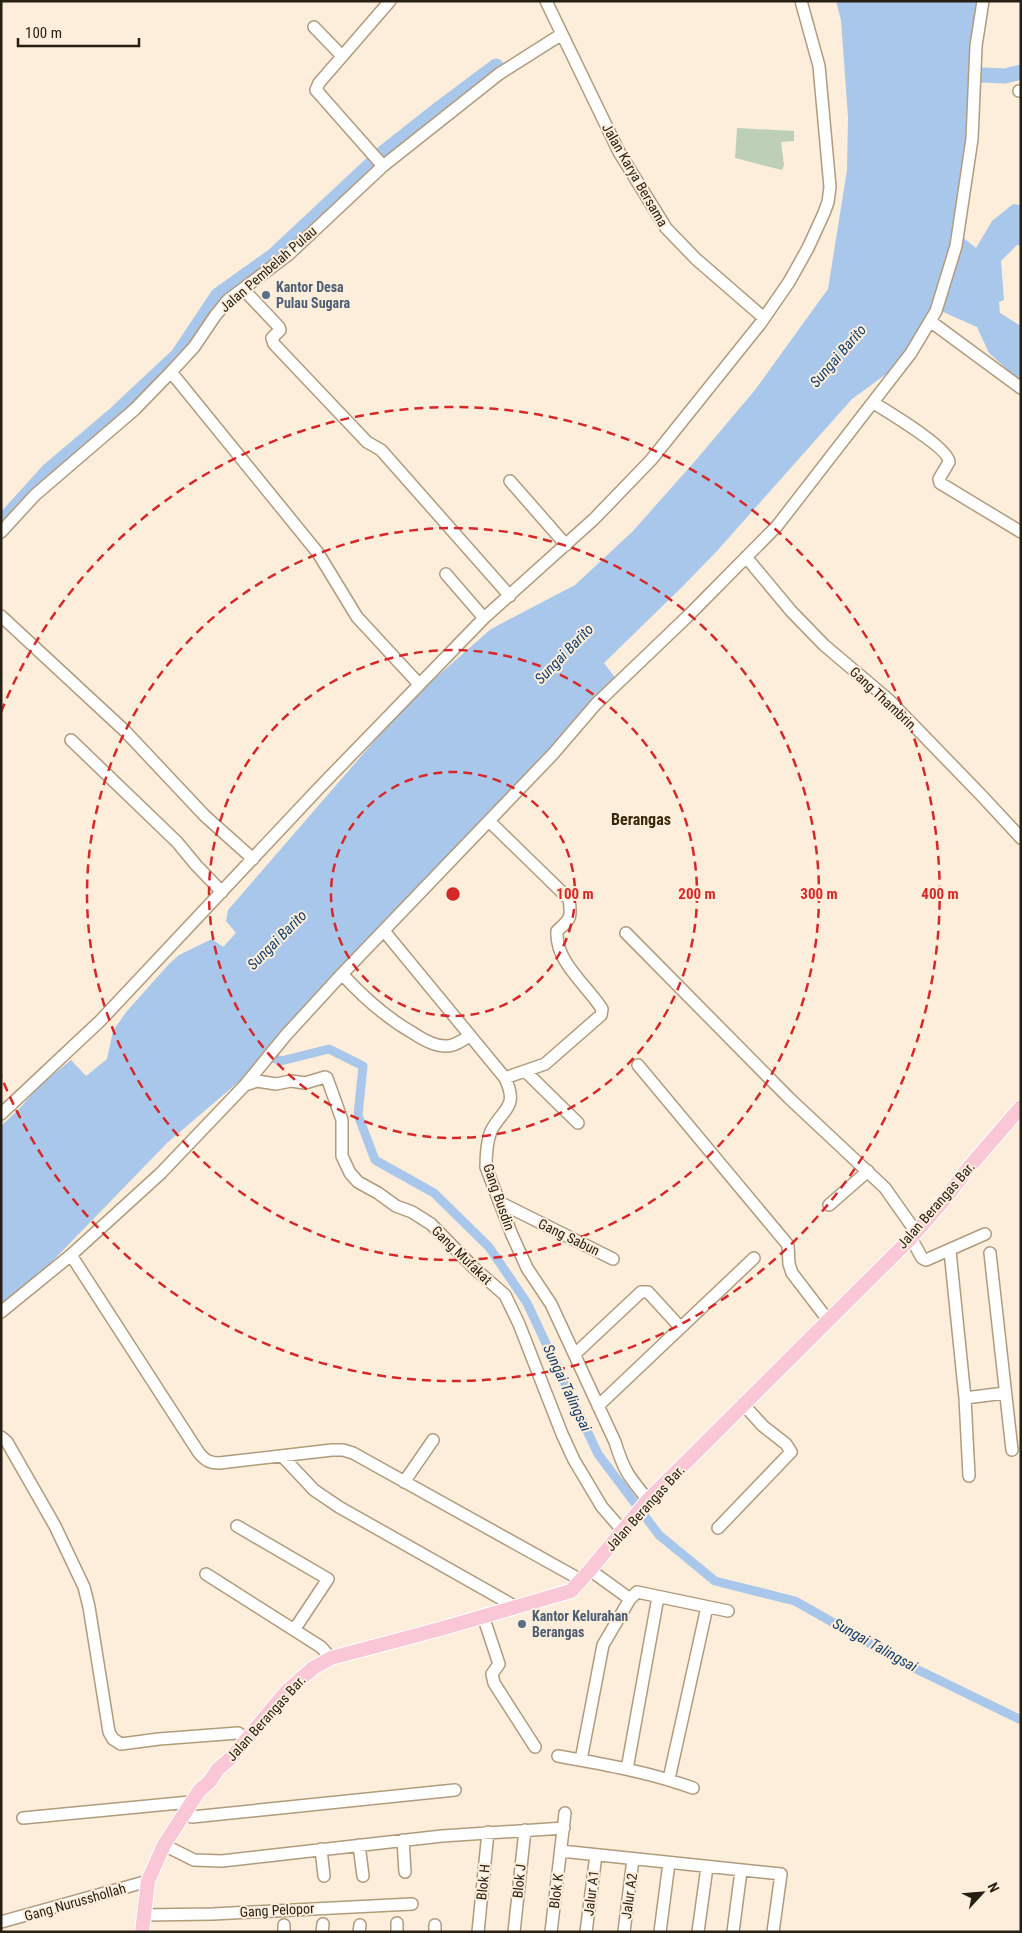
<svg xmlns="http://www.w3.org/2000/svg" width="1022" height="1933" viewBox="0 0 1022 1933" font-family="'Roboto Condensed',sans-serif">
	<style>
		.green { fill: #bdd0b7 }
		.water { fill: #a9c7eb }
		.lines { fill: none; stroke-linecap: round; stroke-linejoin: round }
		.canal { stroke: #a9c7eb; stroke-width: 9 }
		.river { stroke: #a9c7eb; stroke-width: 15 }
		.minor-casing { stroke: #b19b7d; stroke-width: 14 }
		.major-casing { stroke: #fff; stroke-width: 16 }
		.minor { stroke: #fff; stroke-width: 11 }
		.major { stroke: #fac7d7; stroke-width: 14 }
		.ring { fill: none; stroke: #d62828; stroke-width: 2.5; stroke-dasharray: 9 6 }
		.service-dot { fill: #5c6f8a; stroke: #fceeda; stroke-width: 2 }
		.labels { text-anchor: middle; stroke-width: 4; stroke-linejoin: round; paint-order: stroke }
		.street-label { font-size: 14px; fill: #271f13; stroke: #fceeda }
		.service-label { font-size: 14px; font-weight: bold; fill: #4e5e75; stroke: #fceeda; text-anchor: start }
		.water-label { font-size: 15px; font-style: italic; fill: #153f6d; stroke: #fceeda }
		.quarter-label { font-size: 16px; font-weight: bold; fill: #3a280c; stroke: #fceeda }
		.centre { fill: #d62828; stroke: #fceeda; stroke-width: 2.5 }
		.ring-label { font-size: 15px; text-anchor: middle; font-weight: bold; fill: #d62828; stroke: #fceeda; stroke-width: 4; stroke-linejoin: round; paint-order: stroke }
	</style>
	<rect width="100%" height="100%" fill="#fceeda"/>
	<!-- green -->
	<path class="green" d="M737,128L794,131V141L781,142L784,165L782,170L735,158Z"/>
	<!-- water -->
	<path class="water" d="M836,1H977L962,191L955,231L976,248L992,221L1013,204L1021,205V246L1017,245L1001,261L1004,300L999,302L1000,313L1021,326V382L989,353L977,327L941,311L896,367L852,399L717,551L682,587L604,663L617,680L508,792L477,830L462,839L250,1072L167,1143L44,1270L1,1304V1126L19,1109L40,1085L71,1060L86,1076L107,1059L113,1031L127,1011L169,964L179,955L212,939L223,947L236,933L226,921L228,910L408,702L491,629L575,585L633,531L696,460L755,390L828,289L847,170L848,117L841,20Z"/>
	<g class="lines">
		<!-- canal -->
		<path class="canal" d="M263,1054L281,1061L329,1049L363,1066L358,1115L375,1160L434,1193L489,1247L527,1303L598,1454L659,1535L715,1581L795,1601L908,1665L1021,1720"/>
		<!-- river -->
		<path class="river" d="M960,74L1005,76L1021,72
			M1,523L48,471L114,415L178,355L218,295L274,255L383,153L440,108L496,66"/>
		<!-- minor casing -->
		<g class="minor-casing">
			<path id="minor" d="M546,1L619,152L666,228L696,259L764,318
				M314,27L342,56
				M1019,91H1021
				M383,166L316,90L319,83L390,1
				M243,289L279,327L280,330L272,338L274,344L367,442L381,450L510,596
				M930,321L1021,388
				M171,372L318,553L357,617L419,684
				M874,403C888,412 949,448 949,462L939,479L940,483L1021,532
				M510,481L566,545
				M1,532L35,495L134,410L171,372L194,347L215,316L228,300L288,255L383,166L499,74L562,34
				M746,557L791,611L824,645L889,700L982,796L1021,838
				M446,574L484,618
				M1,616L125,731L205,816L253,859
				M71,740L177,842L196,865L222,892
				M489,821L569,899C572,919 570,919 557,931C555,962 587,985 602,1009L601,1015L545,1064L505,1078
				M384,931L505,1078C519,1108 503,1108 491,1131C487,1141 486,1157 486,1167L512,1235L527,1268L551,1304L615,1442C624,1471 629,1477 648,1500
				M626,933L789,1098L885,1188L916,1232
				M342,974C363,997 385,1017 413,1033C422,1039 434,1046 445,1046C454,1047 462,1040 470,1036
				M638,1065L788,1245L789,1264L792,1273L828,1320
				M526,1072L578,1123
				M245,1085L257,1081L276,1084L291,1081L305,1083L325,1077L327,1078L342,1120V1156L350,1173L358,1182L378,1193L396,1206L412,1212L431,1224L474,1268L505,1295L519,1324L562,1434L574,1460L602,1507L623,1531
				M1,1114L100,1021L319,788L484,618L594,519L651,460L760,324L789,282L808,248L824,213L828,202L830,187L819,66L801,1
				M499,1202L613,1259
				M829,1205L868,1171
				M911,1238L922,1258L926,1260L985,1234
				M950,1251L965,1398L969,1476
				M990,1253L1012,1450
				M71,1255L199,1453C205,1460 209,1463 219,1463L332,1450H343L353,1453L581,1580
				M1,1312L71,1255L161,1173L245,1085L286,1035L342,974L553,754L596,704L689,615L777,526L911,353L936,311L956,246L972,139L976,46L983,1
				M575,1354L641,1292H648L680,1327
				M965,1398L1005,1393
				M598,1406L754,1258
				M1,1437L7,1442L55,1526L84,1587L89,1607L109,1732L113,1739L121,1744L159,1739L238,1733L246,1738
				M282,1456L314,1490L339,1507L516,1607
				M404,1482L433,1440
				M237,1526L328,1579L294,1630
				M718,1528L791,1452L786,1444L763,1426L743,1404
				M590,1570L630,1599L637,1592L728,1611
				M206,1574L321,1647L331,1658
				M483,1616L499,1664L492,1674L494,1683L535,1747
				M558,1756C603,1764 649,1772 693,1788
				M581,1760L603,1645L630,1599
				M627,1769L658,1597
				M669,1779L707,1607
				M184,1813L192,1817L455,1790
				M23,1818L190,1802
				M403,1840L405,1872
				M164,1845L194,1860L222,1861L442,1836L564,1828
				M359,1845L363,1876
				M321,1849L324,1876
				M561,1851L781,1874L773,1932
				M143,1915L213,1914L412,1904
				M1,1922L148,1881
				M284,1925V1932
				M322,1932L323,1924
				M359,1932L360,1925
				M397,1932V1923
				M435,1932V1925
				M478,1932L488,1832
				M514,1932L525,1830
				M551,1932L565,1813
				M586,1932L596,1855
				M624,1932L633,1859
				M660,1932L669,1863
				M698,1932L707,1867
				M733,1932L741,1871"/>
		</g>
		<!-- major casing -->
		<g class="major-casing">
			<path id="major" d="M142,1932L148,1881L164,1845L199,1791L210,1781L218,1769L232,1757L286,1692L313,1668L331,1658L440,1629L571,1591L590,1570L648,1500L911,1238L944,1200L970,1166L1021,1107"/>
		</g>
		<!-- minor -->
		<use href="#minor" class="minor"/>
		<!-- major -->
		<use href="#major" class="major"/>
	</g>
	<!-- distance rings -->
	<g class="ring">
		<circle cx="453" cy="894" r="122"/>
		<circle cx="453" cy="894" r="244"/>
		<circle cx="453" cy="894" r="366"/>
		<path d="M1 712A487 487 0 1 1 1 1076"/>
	</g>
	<!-- markers -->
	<g class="service-dot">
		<circle cx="266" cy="295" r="5"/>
		<circle cx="522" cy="1624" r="5"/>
	</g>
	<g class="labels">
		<!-- street labels -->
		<g class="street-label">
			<text transform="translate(635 175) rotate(60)" y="5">Jalan Karya Bersama</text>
			<text transform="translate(268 269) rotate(-41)" y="5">Jalan Pembelah Pulau</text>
			<text transform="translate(883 698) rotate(43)" y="5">Gang Thambrin</text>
			<text transform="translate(499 1197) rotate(71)" y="5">Gang Busdin</text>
			<text transform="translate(936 1205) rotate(-49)" y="5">Jalan Berangas Bar.</text>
			<text transform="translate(569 1237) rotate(26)" y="5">Gang Sabun</text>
			<text transform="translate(462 1255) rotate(44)" y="5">Gang Mufakat</text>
			<text transform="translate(645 1508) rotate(-48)" y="5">Jalan Berangas Bar.</text>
			<text transform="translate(266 1718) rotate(-48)" y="5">Jalan Berangas Bar.</text>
			<text transform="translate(519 1881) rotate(-84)" y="5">Blok J</text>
			<text transform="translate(483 1882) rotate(-84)" y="5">Blok H</text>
			<text transform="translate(556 1891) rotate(-83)" y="5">Blok K</text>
			<text transform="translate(591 1893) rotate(-83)" y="5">Jalur A1</text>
			<text transform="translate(629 1896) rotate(-82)" y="5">Jalur A2</text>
			<text transform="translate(75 1902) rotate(-16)" y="5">Gang Nurusshollah</text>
			<text transform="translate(277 1910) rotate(-3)" y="5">Gang Pelopor</text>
		</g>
		<!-- service labels -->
		<g class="service-label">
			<text x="276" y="292">Kantor Desa<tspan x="276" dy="16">Pulau Sugara</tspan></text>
			<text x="532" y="1621">Kantor Kelurahan<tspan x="532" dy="16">Berangas</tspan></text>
		</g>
		<!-- water labels -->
		<g class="water-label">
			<text transform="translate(838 356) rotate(-49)" y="5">Sungai Barito</text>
			<text transform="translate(564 654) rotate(-46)" y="5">Sungai Barito</text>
			<text transform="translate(277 940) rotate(-45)" y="5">Sungai Barito</text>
			<text transform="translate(567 1388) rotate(65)" y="5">Sungai Talingsai</text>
			<text transform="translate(875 1645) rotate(29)" y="5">Sungai Talingsai</text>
		</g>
		<!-- quarter labels -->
		<g class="quarter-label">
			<text x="641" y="825">Berangas</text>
		</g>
	</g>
	<circle cx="453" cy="894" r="8" class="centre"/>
	<g class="ring-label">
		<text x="575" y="899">100 m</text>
		<text x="697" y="899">200 m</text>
		<text x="819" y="899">300 m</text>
		<text x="940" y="899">400 m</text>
	</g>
	<!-- border -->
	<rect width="1022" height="1933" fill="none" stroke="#271f13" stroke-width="5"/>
	<!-- north arrow -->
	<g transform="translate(982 1893) rotate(64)" stroke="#fceeda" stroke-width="4" paint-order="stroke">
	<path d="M0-4L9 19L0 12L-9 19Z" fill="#271f13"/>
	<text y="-8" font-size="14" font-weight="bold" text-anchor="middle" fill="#271f13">N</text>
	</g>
	<!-- scale -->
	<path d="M18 38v8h121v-8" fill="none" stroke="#271f13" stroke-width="2.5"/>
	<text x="25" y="38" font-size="15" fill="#271f13" stroke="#fceeda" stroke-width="4" paint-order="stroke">100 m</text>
</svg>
